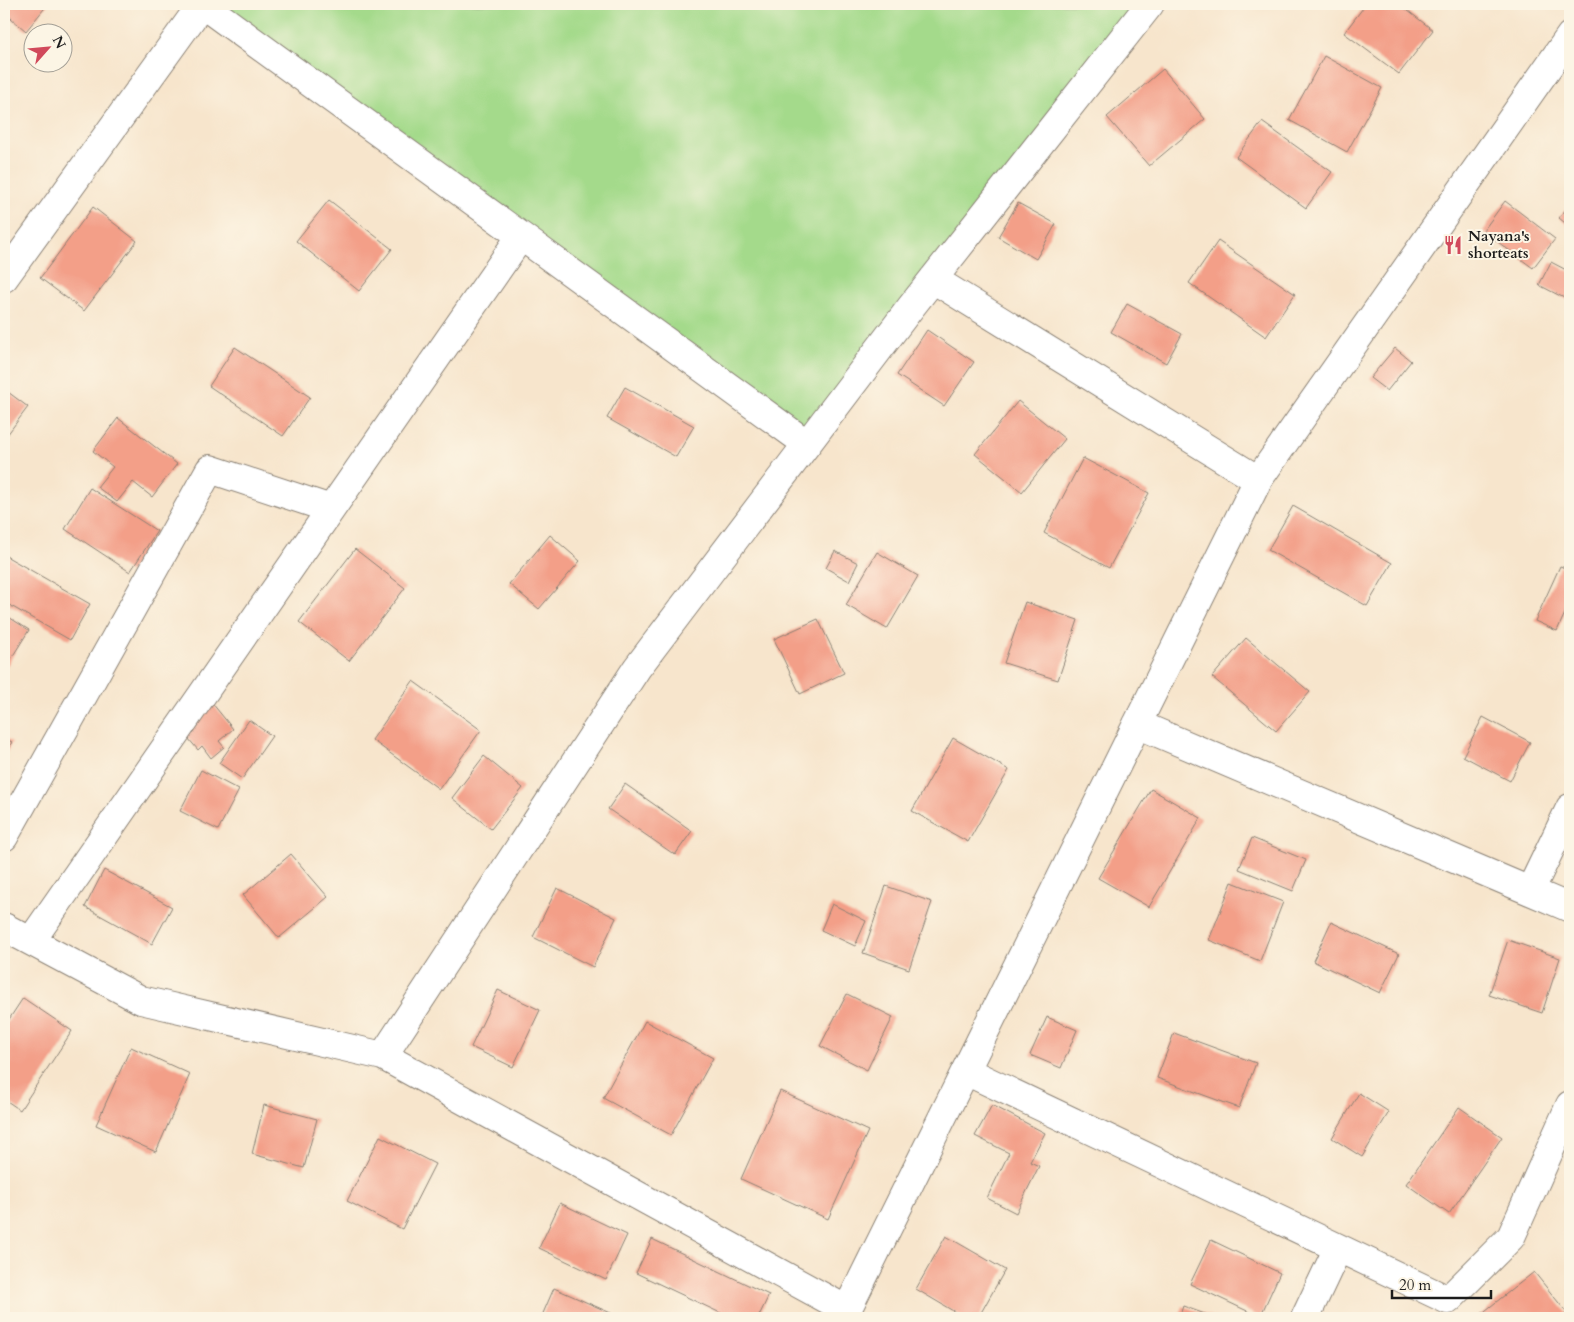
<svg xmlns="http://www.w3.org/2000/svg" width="1574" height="1322" viewBox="0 0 1574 1322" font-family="Cardo,serif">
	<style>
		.green { fill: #a4da8b; stroke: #607b54 }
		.building { fill: #f39f88 }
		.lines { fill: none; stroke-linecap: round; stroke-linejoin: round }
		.minor-casing { stroke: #8a8074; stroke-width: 30 }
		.minor { stroke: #fff; stroke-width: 28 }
		.labels { text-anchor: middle; stroke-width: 4; stroke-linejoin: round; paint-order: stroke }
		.poi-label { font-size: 15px; font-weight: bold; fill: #1c1c1c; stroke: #fcf5e5; text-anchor: start }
	</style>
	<rect width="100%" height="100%" fill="#fcf5e5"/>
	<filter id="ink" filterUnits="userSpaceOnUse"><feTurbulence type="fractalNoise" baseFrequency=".02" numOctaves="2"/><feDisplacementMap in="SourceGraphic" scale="10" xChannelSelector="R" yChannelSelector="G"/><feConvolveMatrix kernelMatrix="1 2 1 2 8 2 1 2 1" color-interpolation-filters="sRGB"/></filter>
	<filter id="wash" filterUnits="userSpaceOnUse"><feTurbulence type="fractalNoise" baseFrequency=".0096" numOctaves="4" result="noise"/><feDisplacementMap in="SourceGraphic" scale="20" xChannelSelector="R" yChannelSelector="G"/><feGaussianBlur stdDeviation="1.12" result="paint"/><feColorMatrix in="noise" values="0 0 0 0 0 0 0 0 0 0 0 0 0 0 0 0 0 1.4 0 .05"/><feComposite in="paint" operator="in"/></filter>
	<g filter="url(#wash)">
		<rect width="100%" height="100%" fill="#f7e5cc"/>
		<!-- green -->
		<path class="green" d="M202,4H1136L807,444Z"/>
		<g id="blocks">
			<!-- building -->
			<path class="building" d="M4,4H48L26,31L4,12Z
				M1366,4H1399L1433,30L1399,74L1344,33Z
				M1324,56L1382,88L1347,152L1289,120Z
				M1163,69L1205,119L1149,166L1107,117Z
				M1262,122L1332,172L1306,208L1236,157Z
				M329,200L392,249L359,291L296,241Z
				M1505,201L1555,239L1533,268L1483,231Z
				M1018,203L1056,224L1036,259L998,237Z
				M1570,204V227L1559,218Z
				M93,207L137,241L84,311L40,278Z
				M1218,241L1295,294L1266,337L1189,283Z
				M1551,262L1570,272V301L1539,285Z
				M1127,304L1182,334L1166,363L1111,332Z
				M927,330L974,362L944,406L897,375Z
				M235,347L310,397L283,436L209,386Z
				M1395,348L1411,361L1387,391L1370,378Z
				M625,387L694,426L676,457L607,418Z
				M4,389L28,407L4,439Z
				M1018,401L1065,439L1022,492L975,454Z
				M118,418L177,464L152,497L133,482L117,502L97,487L113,467L93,451Z
				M1083,458L1149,493L1109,568L1044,533Z
				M90,488L157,531L130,572L65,529Z
				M1293,506L1392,563L1367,606L1268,550Z
				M550,535L580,561L539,609L509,584Z
				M355,549L405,588L349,661L299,622Z
				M835,551L858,563L849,581L826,568Z
				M877,552L918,576L887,629L846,605Z
				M4,555L90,604L70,640L4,602Z
				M1560,566L1570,570V602L1557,631L1535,621Z
				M1025,602L1078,620L1058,680L1004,663Z
				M4,614L29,630L4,670Z
				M818,619L844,673L800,694L774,639Z
				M1246,638L1310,692L1276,731L1212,677Z
				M413,681L481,730L439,789L372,740Z
				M212,703L233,729L219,741L224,747L211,758L202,746L198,750L183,732Z
				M1483,717L1530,742L1510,781L1463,756Z
				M249,720L272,736L242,779L219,763Z
				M4,738L12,742L4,757Z
				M953,738L1009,770L968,842L912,811Z
				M484,756L523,788L491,829L452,798Z
				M201,770L239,790L218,830L180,811Z
				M625,784L692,831L675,855L608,809Z
				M1151,789L1201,818L1149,907L1098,878Z
				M1252,838L1306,860L1293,891L1239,869Z
				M291,854L328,897L279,938L243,895Z
				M104,870L172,907L152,944L85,907Z
				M1232,882L1283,902L1260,961L1209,940Z
				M886,886L932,902L909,969L863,953Z
				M557,888L616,918L593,967L533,937Z
				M832,904L866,921L855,946L821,930Z
				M1331,922L1399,954L1380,993L1313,961Z
				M1508,940L1560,958L1542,1013L1489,995Z
				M498,990L540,1010L513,1067L471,1047Z
				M847,994L893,1017L867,1070L820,1046Z
				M23,998L72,1031L20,1110L4,1099V1027Z
				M1047,1017L1077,1030L1061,1068L1030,1055Z
				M645,1021L713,1058L671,1135L603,1098Z
				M1174,1033L1256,1063L1239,1108L1157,1078Z
				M131,1047L190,1074L156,1152L96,1125Z
				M780,1091L868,1131L828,1219L741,1179Z
				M1359,1093L1389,1112L1362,1157L1332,1138Z
				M264,1105L317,1119L304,1168L252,1154Z
				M992,1105L1045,1133L1030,1162L1039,1166L1016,1213L987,1198L1009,1153L975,1136Z
				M1459,1107L1502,1137L1449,1214L1406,1184Z
				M380,1136L435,1164L402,1229L347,1201Z
				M560,1203L627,1235L606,1280L539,1248Z
				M946,1236L1005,1270L978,1318H965L916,1289Z
				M652,1239L769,1295L758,1318H731L636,1273Z
				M1211,1240L1280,1273L1260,1317L1190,1284Z
				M1534,1272L1567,1313L1560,1318H1476Z
				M554,1288L613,1314L612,1318H541Z
				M1183,1306L1216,1318H1179Z"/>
		</g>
	</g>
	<g filter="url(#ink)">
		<use href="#blocks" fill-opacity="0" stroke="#8a8074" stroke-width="1"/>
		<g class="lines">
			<!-- minor casing -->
			<g class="minor-casing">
				<path id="minor" d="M202,4L807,444
					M4,278L202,4
					M933,279L1258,480
					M1137,724L1570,908
					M4,837L210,469L331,509
					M1530,891L1570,808
					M4,927L141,1000L383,1056L847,1310
					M31,941L521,236
					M383,1056L637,668L911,307L1150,4
					M966,1071L1448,1300L1511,1237L1570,1105
					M843,1318L1258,480L1570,36
					M1305,1318L1338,1248"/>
			</g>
			<!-- minor -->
			<use href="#minor" class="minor"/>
		</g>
	</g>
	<!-- icons -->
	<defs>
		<g id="restaurant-bare" transform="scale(1.5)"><path d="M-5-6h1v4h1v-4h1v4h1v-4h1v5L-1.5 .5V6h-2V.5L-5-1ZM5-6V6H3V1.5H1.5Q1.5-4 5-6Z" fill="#d1495b" stroke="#fcf5e5" stroke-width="2.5" paint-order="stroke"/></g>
	</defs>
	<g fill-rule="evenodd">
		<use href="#restaurant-bare" x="1453" y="245"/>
	</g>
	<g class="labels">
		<!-- poi labels -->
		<g class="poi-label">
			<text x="1468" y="241">Nayana's<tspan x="1468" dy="17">shorteats</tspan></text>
		</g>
	</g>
	<!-- margin -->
	<rect width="1574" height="1322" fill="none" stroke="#fcf5e5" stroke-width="20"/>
	<!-- north arrow -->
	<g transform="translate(48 48) rotate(63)"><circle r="24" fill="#fcf5e5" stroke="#a29e95"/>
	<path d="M0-4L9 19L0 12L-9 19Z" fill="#d1495b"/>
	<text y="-8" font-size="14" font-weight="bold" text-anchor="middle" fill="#1c1c1c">N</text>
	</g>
	<!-- scale -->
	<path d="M1392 1290v8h99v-8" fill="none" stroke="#1c1c1c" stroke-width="2.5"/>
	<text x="1399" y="1290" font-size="15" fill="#1c1c1c" stroke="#fcf5e5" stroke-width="4" paint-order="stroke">20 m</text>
</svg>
